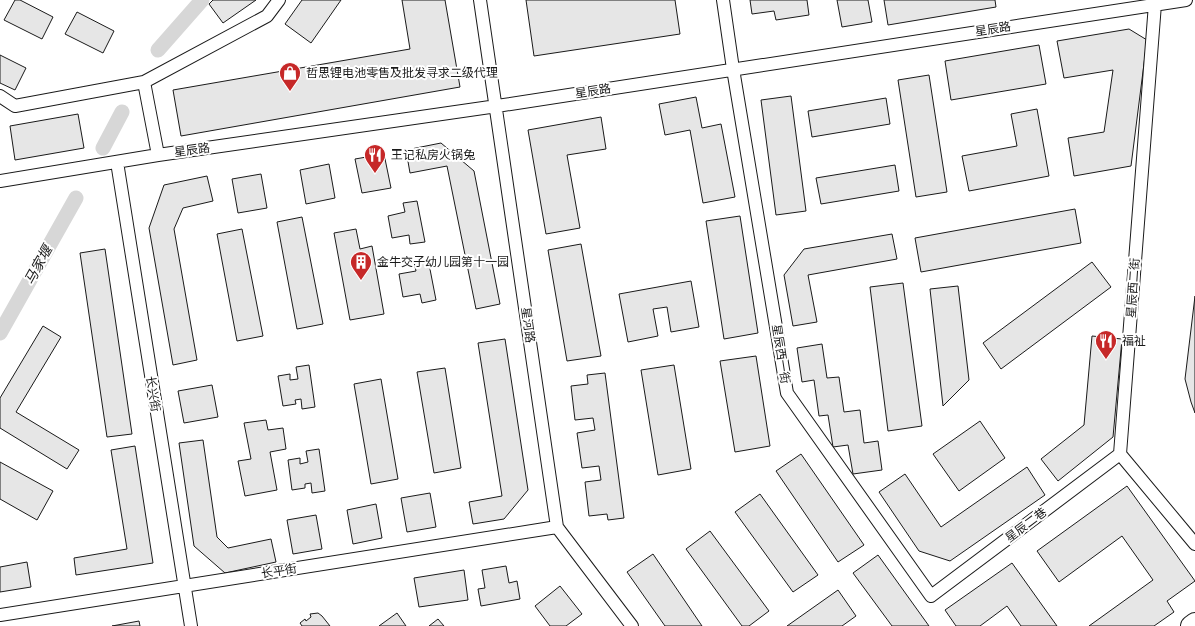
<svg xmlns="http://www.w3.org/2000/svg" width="1195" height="626" viewBox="0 0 1195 626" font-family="Arial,'Noto Sans SC',sans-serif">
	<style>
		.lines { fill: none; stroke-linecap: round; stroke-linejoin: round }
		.canal { stroke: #d7d7d7; stroke-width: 15 }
		.building { fill: #e6e6e6; stroke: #1a1a1a }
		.street-casing { stroke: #1a1a1a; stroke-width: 14 }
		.primary-casing { stroke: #1a1a1a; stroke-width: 22 }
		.street { stroke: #fff; stroke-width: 12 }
		.primary { stroke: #fff; stroke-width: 20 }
		.labels { text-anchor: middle; stroke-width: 4; stroke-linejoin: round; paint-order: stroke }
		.street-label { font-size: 12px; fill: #1a1a1a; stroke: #fff }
		.poi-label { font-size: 12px; fill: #1a1a1a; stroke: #fff; text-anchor: start }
		.water-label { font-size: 14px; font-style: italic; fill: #1a1a1a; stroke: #fff }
	</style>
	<rect width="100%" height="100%" fill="#fff"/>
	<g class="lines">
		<!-- canal -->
		<path class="canal" d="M158,50L202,0
			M103,148L122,112
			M0,333L76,198"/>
	</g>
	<!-- building -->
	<path class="building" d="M15,0H20L53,17L42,39L4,20Z
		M213,0H256L223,23L209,4Z
		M302,0H341L311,43L285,24Z
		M402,0H445L460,87L181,136L173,90L410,49Z
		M526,0H675L680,34L534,56Z
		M750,0H807L809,15L776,20L774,11L752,14Z
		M837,0H868L872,22L842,27Z
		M884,0H995L996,7L888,25Z
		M77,12L114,31L103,53L65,34Z
		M1129,29L1147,40L1131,166L1074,176L1068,138L1104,132L1113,70L1064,78L1057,41Z
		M1039,45L1046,84L951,100L945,61Z
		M0,55L26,68L15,90L0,83Z
		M929,75L947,192L916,197L898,80Z
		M791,96L806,211L776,215L761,100Z
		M696,97L702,128L721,124L735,197L703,203L690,130L665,135L659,104Z
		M886,98L890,124L812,137L808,111Z
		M1037,109L1049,176L969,191L962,156L1017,146L1011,114Z
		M78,114L84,148L15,160L10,126Z
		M601,117L606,149L567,155L580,228L546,234L528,130Z
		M441,143L474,171L500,304L476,309L447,166L410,173L406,150Z
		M384,154L391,188L362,193L355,159Z
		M329,164L335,198L306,204L300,170Z
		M895,165L899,191L821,204L816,178Z
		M261,174L267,208L238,213L232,179Z
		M207,176L213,201L183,208L174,229L197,360L173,365L149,228L164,185Z
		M417,201L425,242L410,244L409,235L392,238L388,216L405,212L403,203Z
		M1075,209L1081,243L921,272L915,238Z
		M740,216L758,333L724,339L706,221Z
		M302,217L323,324L297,329L277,222Z
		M242,229L263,336L237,341L217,234Z
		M356,229L360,249L372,246L384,314L350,320L334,233Z
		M892,234L897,259L808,275L817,322L793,326L784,275L804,249Z
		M581,244L601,356L567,361L548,250Z
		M105,249L132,434L107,437L80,253Z
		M428,259L436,300L422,303L420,294L403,297L399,274L416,271L414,262Z
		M1092,262L1111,287L1001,369L983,343Z
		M691,281L699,327L671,332L667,307L653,309L658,336L628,342L619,294Z
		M903,283L922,426L888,431L870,287Z
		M958,286L969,380L943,406L930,289Z
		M1195,296V413L1191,402L1185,379Z
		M43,326L61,337L16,412L79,450L67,469L0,428V398Z
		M1092,336L1122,339L1113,437L1058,481L1041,459L1084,425Z
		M505,339L528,490L504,519L473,524L469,502L502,496L478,343Z
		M822,344L827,378L839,377L844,412L860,410L864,443L878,441L882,470L853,474L848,445L833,447L828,415L819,416L814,380L802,382L797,348Z
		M756,356L770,446L735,452L720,361Z
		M309,365L315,407L302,409L301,399L295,400L296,404L283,406L278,376L290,374V380L298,379L296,367Z
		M674,365L691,469L658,475L641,370Z
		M445,368L461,468L434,473L417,372Z
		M605,373L624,518L608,520L607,514L589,516L585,482L601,480L599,466L582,468L577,433L595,430L593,418L575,420L571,386L588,384L587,375Z
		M381,379L398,479L371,484L354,384Z
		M212,385L218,417L184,423L178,391Z
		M266,420L268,430L283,428L286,449L270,452L277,490L245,496L238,461L251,459L244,423Z
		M980,421L1005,458L959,491L933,454Z
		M203,440L217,537L228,548L271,539L276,562L225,573L194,546L179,443Z
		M135,446L153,563L76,575L74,558L127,549L111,450Z
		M319,449L325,491L312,493L311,483L305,484V488L292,490L288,460L300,458V464L308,462L306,451Z
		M801,454L864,545L838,562L776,471Z
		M0,462L53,491L37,520L0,499Z
		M1027,467L1045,495L950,561L919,551L879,492L905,474L941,527Z
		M1127,486L1195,581L1167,601L1174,612L1154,626H1089L1153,580L1122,536L1059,582L1037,551Z
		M430,493L436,527L407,532L401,498Z
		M760,494L818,575L793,592L735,512Z
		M376,504L382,538L353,544L347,510Z
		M316,515L322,549L293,554L287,520Z
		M710,531L769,611L749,626H742L686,549Z
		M653,554L702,626H665L627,572Z
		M878,555L929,626H892L853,573Z
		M27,562L31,587L0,592V567Z
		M1012,563L1057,626H1021L1007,606L980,626H956L945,610Z
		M506,566L509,583L517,581L520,599L481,606L478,589L485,588L482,570Z
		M464,570L468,600L419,607L414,578Z
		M560,586L582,614L566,626H550L535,606Z
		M838,590L856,616L842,626H787Z
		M318,613L322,616L330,626H302L300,623L305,619L306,621L311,617L310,614Z
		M397,613L406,626H379Z
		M438,619L444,626H429Z
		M139,621L140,626H112Z"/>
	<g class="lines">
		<!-- street casing -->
		<g class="street-casing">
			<path id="street" d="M480,0L557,527L632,626
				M723,0L733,69L787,393L931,596L1120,454
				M1155,4L1120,454L1195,544
				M144,82L158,155
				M0,96L15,106L144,82L267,16L279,0
				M117,162L191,626
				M0,181L158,155L497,106L1186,0
				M0,615L557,527"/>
		</g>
		<!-- primary casing -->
		<g class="primary-casing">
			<path id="primary" d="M1191,626L1195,623"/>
		</g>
		<!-- street -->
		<use href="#street" class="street"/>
		<!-- primary -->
		<use href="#primary" class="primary"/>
	</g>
	<!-- icons -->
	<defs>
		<g id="shop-pin" transform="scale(1.125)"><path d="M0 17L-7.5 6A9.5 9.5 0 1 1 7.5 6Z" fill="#c62828" stroke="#fff"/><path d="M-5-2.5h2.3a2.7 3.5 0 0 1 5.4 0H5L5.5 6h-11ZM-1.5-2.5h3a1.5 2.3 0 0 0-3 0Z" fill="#fff"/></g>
		<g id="restaurant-pin" transform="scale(1.125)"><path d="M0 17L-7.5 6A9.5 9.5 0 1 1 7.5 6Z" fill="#c62828" stroke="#fff"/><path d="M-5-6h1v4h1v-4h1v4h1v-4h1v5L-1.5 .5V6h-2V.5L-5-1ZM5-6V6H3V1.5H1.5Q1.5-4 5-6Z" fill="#fff"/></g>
		<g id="building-pin" transform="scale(1.125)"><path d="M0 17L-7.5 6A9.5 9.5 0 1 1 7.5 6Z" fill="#c62828" stroke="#fff"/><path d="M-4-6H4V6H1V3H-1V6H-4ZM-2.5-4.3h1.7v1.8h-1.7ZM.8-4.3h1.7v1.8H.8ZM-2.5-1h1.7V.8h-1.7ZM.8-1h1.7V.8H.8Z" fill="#fff"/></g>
	</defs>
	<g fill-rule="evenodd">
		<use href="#shop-pin" x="290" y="73"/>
		<use href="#restaurant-pin" x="375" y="155"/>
		<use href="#building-pin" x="361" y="262"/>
		<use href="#restaurant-pin" x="1106" y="341"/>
	</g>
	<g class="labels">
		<!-- street labels -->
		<g class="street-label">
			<text transform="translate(993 29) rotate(-9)" y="4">星辰路</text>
			<text transform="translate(593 91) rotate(-9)" y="4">星辰路</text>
			<text transform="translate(192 150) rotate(-8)" y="4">星辰路</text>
			<text transform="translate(1133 288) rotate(-86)" y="4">星辰西二街</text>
			<text transform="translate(528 325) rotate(82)" y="4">星河路</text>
			<text transform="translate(781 354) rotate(81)" y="4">星辰西一街</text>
			<text transform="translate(153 394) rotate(81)" y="4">长兴街</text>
			<text transform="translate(1026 525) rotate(-37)" y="4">星辰二巷</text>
			<text transform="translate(279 571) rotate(-9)" y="4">长平街</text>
		</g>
		<!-- poi labels -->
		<g class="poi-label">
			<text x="306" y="77">哲思锂电池零售及批发寻求二级代理</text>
			<text x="391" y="159">王记私房火锅兔</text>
			<text x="377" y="266">金牛交子幼儿园第十一园</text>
			<text x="1122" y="345">福祉</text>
		</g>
		<!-- water labels -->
		<g class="water-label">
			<text transform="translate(38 265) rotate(-61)" y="5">马家堰</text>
		</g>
	</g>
</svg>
